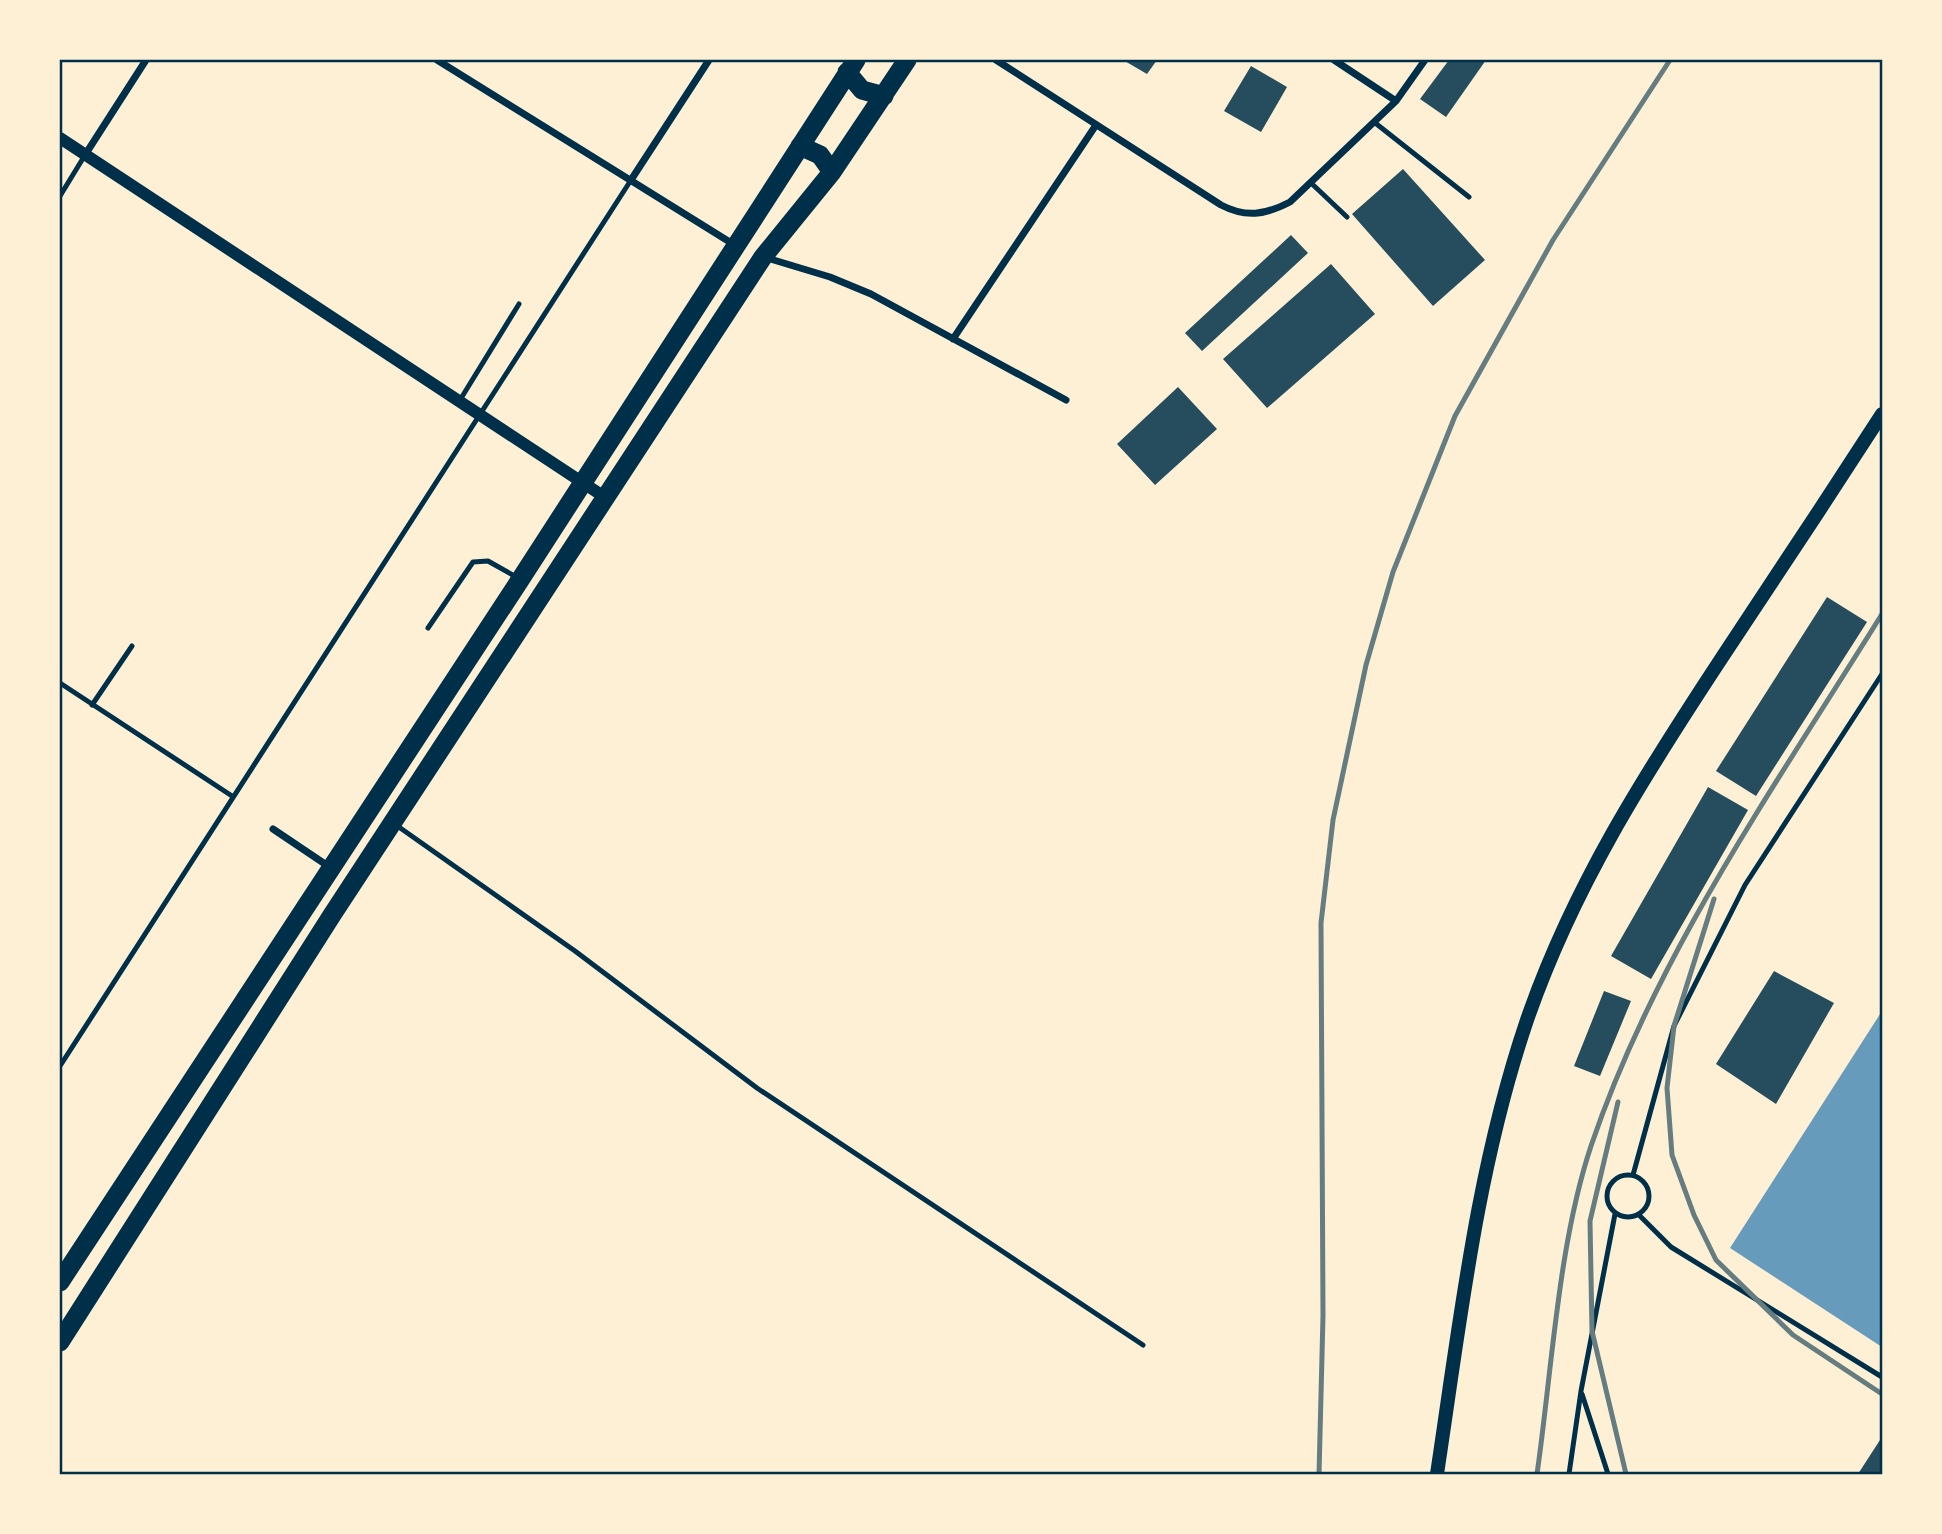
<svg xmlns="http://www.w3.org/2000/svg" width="1942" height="1534" viewBox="0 0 1942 1534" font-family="Rubik,sans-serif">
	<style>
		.water { fill: #669bbc }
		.building { fill: #264d5e }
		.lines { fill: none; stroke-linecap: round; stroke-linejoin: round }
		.service { stroke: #003049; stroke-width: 5 }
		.minor { stroke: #003049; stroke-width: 7 }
		.tertiary { stroke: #003049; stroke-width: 12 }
		.secondary { stroke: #003049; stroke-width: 14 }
		.trunk { stroke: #003049; stroke-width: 19 }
		.rail { stroke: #657d81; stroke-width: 5 }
		.neatline { fill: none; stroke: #003049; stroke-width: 2.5 }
	</style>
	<rect width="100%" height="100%" fill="#fdf0d5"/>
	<!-- water -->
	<path class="water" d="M1882,1011V1347L1730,1248Z"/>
	<!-- building -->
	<path class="building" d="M1123,60H1157L1147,74Z
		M1449,60H1486L1446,117L1420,99Z
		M1251,66L1287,87L1261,132L1224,111Z
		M1403,169L1485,260L1433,306L1352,214Z
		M1291,235L1308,253L1202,351L1185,333Z
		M1331,264L1375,314L1267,408L1223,359Z
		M1178,387L1217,429L1155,485L1117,444Z
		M1827,597L1867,622L1756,796L1716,771Z
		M1708,787L1748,810L1651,979L1611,956Z
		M1774,971L1834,1003L1776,1104L1716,1064Z
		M1604,991L1631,1001L1600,1076L1574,1066Z
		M1880,1440L1882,1442V1474H1858Z"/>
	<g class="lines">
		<!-- service -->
		<path class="service" d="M1374,122L1469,197
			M1310,182L1347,217
			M60,196L85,155
			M460,400L519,304
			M428,628L473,562L488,561L518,578
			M60,683L232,796
			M92,705L132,646
			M396,825L575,951L757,1088L1143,1345
			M60,1066L631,180
			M1607 1196a21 21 0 1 1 42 0a21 21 0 1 1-42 0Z
			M1633,1175L1674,1026L1745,885L1882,674
			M1639,1215L1671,1247L1882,1377
			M1582,1394L1608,1474
			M1569,1474L1581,1391L1615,1214"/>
		<!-- minor -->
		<path class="minor" d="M437,60L733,244
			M996,60L1221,205C1246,218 1265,215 1290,202L1396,101L1425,60
			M1334,60L1396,101
			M85,155L146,60
			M631,180L709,60
			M767,258L830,277L871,294L1066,400
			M953,339L1096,125
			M273,829L331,868"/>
		<!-- tertiary -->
		<path class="tertiary" d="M60,138L606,498"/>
		<!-- secondary -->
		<path class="secondary" d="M1437,1474C1460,1322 1477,1167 1527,1020C1573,887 1644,776 1721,659C1775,578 1829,496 1882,414"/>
		<!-- trunk -->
		<path class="trunk" d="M847,72L862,90L884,96
			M800,146L820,155L832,172
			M60,1282L520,580L856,60
			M60,1342L332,915L763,257L832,172L907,60"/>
		<!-- rail -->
		<path class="rail" d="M1714,899L1674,1026L1667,1088L1672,1155L1694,1215L1716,1260L1793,1335L1882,1394
			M1618,1102L1590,1221L1592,1331L1626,1474
			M1319,1474L1323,1316L1321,923L1333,820L1366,665L1393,572L1455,416L1553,240L1670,60
			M1537,1474C1552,1370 1558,1245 1591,1146C1656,954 1776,785 1882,614"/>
	</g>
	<!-- border -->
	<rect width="1942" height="1534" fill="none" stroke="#fdf0d5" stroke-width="122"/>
	<rect x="61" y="61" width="1820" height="1412" class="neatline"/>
</svg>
